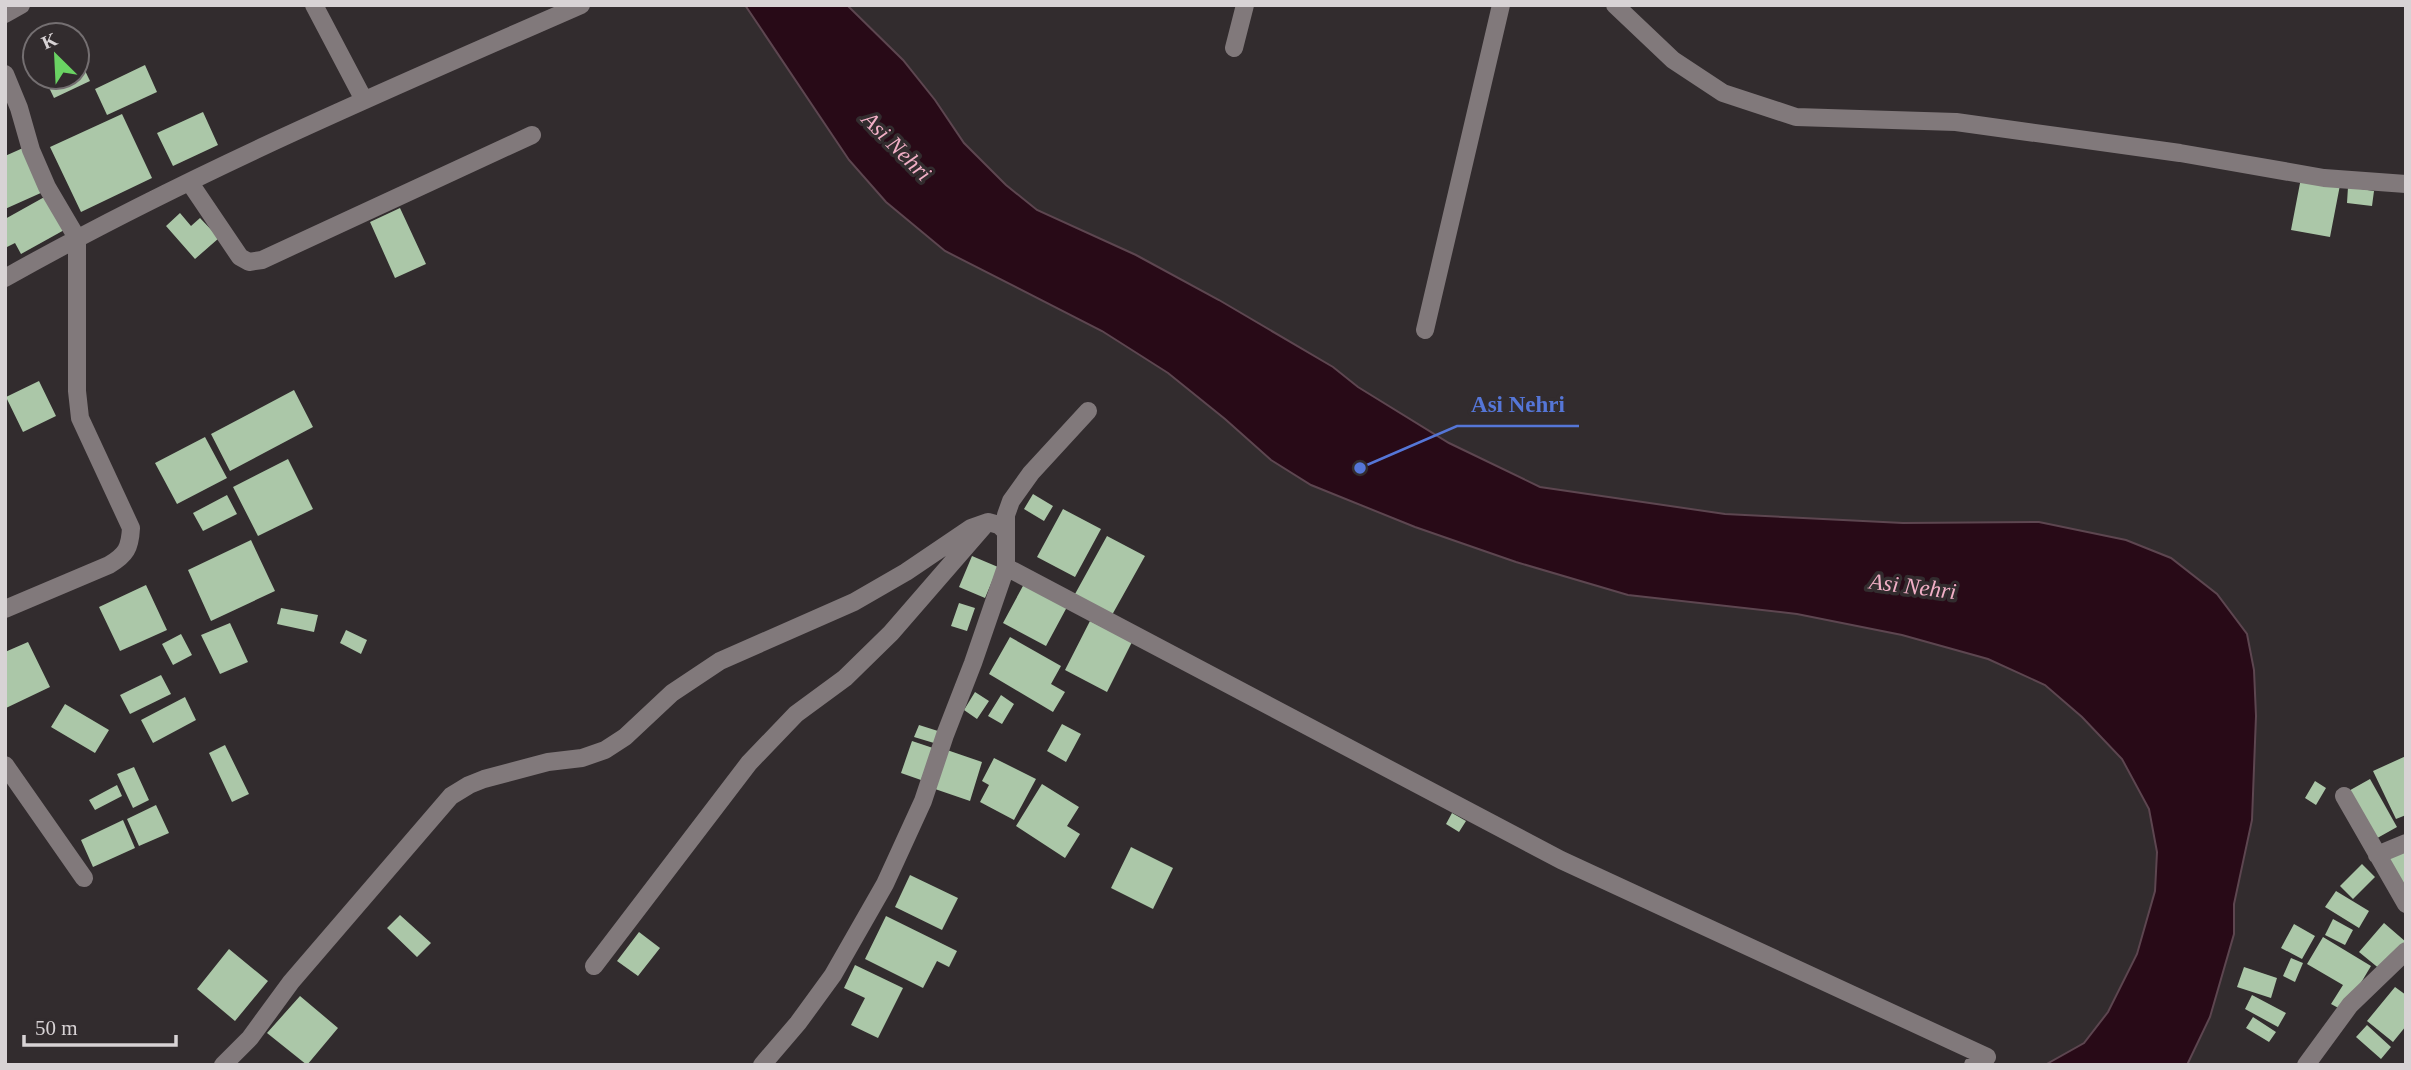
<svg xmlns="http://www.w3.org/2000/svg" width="2411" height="1070" viewBox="0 0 2411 1070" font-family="Georgia,serif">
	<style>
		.water { fill: #280a17; stroke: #5d4650; stroke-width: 2 }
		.building { fill: #abc7a8 }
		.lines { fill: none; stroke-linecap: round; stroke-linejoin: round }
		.minor { stroke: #81797b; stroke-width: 18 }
		.labels { text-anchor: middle; stroke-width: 7; stroke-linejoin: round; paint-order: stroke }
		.water-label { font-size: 23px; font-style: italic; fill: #f1afc6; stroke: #322c2e }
		.leader { fill: none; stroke: #5576d7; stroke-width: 2.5 }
		.callout-dot { fill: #5576d7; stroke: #322c2e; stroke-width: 2.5 }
		.callout-label { font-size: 23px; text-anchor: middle; font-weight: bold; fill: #5576d7; stroke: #322c2e; stroke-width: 7; stroke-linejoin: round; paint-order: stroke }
	</style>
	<rect width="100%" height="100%" fill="#322c2e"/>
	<!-- water -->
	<path class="water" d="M745,5H847L903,60L935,100L964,143L1006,185L1037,210L1136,255L1219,300L1333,367L1358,387L1449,443L1540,487L1725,514L1903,523L2039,522L2126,540L2171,558L2217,594L2247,634L2254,670L2256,716L2252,820L2234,904V934L2210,1017L2187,1065H2045L2084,1043L2108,1012L2137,954L2155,891L2157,852L2149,809L2122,759L2082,717L2045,685L1988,659L1902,635L1797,614L1628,595L1516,562L1415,527L1311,485L1271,460L1225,419L1168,373L1102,331L945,251L886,202L849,160Z"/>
	<!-- building -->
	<path class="building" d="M77,54L90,81L54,98L44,77H77Z
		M145,65L157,92L107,115L95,89Z
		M203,112L218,145L173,166L157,133Z
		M122,114L152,178L81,212L50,147Z
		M23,148L43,192L5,209V156Z
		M2301,178L2340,185L2330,237L2291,230Z
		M2348,187L2374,191L2372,206L2347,203Z
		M48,195L66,229L21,254L15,243L7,247L5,219Z
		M400,208L426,264L395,278L370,222Z
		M180,213L191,226L200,218L219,238L195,259L166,226Z
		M39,381L56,416L23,432L6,397Z
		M294,390L313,427L230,471L211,434Z
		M205,437L227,478L177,504L155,463Z
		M288,459L313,509L258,536L233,487Z
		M1033,494L1053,506L1044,521L1024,509Z
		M227,495L237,514L203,531L193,513Z
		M1063,509L1101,529L1075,577L1037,557Z
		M1107,536L1145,556L1112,615L1075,594Z
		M251,540L275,591L211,621L188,570Z
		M972,556L998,567L985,598L959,587Z
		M1024,584L1067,607L1046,646L1003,623Z
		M146,585L167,630L120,651L99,607Z
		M959,603L975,608L967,631L951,626Z
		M281,608L318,615L314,632L277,624Z
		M1090,621L1132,642L1107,692L1065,670Z
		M230,623L248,662L220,674L201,635Z
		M346,630L367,640L361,654L340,643Z
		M181,634L192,655L173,665L162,644Z
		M1010,637L1061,666L1051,684L1065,692L1053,712L989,674Z
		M28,642L50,687L6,708L5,652Z
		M161,675L171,694L130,714L120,695Z
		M975,692L989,701L977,719L964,710Z
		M1001,695L1014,704L1002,724L988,716Z
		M185,697L196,720L153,743L141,720Z
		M65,704L109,730L95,753L51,727Z
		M1062,724L1081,734L1066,762L1047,751Z
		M919,725L938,731L934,743L914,737Z
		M912,741L933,748L921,780L901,773Z
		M225,745L249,794L232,802L209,753Z
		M947,750L982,762L970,801L935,789Z
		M2406,756V815L2396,819L2373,771Z
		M994,758L1036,779L1014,820L980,802L989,785L982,781Z
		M134,767L149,800L133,808L117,774Z
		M2370,779L2397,827L2372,841L2345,793Z
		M2315,781L2326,788L2316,805L2305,798Z
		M1042,784L1079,807L1067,826L1080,834L1065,858L1016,826Z
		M117,785L122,796L95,810L89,800Z
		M156,805L169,833L139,846L127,819Z
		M1452,813L1466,821L1459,832L1446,824Z
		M123,820L135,848L93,867L81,840Z
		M2406,846V889L2383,857Z
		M1131,847L1173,868L1153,909L1111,888Z
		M2362,864L2375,877L2353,899L2340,886Z
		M910,875L958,898L942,930L895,907Z
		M2336,891L2369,911L2359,928L2325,907Z
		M400,915L431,943L417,957L387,928Z
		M886,916L957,951L949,967L937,961L923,988L865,959Z
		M2333,919L2353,930L2345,945L2325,935Z
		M2384,923L2406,942L2381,970L2359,952Z
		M2294,924L2315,936L2302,959L2281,948Z
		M639,932L660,948L638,976L617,961Z
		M2323,937L2371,966L2344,1011L2331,1004L2343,985L2307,964Z
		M229,949L268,981L235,1021L197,989Z
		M2291,958L2303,963L2295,982L2283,976Z
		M855,965L903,988L878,1038L851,1025L865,998L844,988Z
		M2244,967L2277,978L2271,998L2237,987Z
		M2395,987L2406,995V1026L2393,1042L2367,1021Z
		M2252,995L2286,1013L2278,1027L2245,1009Z
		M300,996L338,1028L307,1065L267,1033Z
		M2253,1017L2276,1032L2269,1042L2246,1028Z
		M2367,1025L2391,1047L2381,1059L2356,1037Z"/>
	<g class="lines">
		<!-- minor -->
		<path class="minor" d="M314,5L364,100
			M1615,5L1673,60L1723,93L1796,117L1956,122L2180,153L2324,178L2406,184
			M5,14L21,5
			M1234,48L1245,5
			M5,74L19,108L31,150L47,187L77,238V391L80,418L131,528C130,548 126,555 109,565L5,609
			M190,183L240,257L249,262L262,260L532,135
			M5,278C189,174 387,90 581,5
			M1425,330L1501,5
			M1006,567L1561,860L1987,1057L1973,1065
			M5,765L84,878
			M2344,796L2406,904
			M2377,855L2406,843
			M594,966L749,763L796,714L845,678L891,633L983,527
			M223,1065L250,1038L291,982L451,796L469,785L484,779L548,762L582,758L605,750L625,737L672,693L720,661L854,602L906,572L971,528L988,522L999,525L1006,532
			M762,1065L798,1023L833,975L885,884L923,801L945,735L973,663L1006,567V515L1011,501L1031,473L1088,411
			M2306,1065L2350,1005L2406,951"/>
	</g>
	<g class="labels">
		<!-- water labels -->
		<g class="water-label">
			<text transform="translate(897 146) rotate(45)" y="8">Asi Nehri</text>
			<text transform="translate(1913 586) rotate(7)" y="8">Asi Nehri</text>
		</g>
	</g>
	<!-- callouts -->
	<path class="leader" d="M1360 468L1457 426H1579"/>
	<circle class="callout-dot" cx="1360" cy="468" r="7"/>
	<g class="callout-label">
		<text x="1518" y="412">Asi Nehri</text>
	</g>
	<!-- border -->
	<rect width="2411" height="1070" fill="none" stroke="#d8d3d5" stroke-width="14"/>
	<!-- north arrow -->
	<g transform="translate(56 56) rotate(336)"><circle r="33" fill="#322c2e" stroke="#746f71" stroke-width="2"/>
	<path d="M0-5L12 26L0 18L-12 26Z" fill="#6ad363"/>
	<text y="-10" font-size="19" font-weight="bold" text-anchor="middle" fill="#d8d3d5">K</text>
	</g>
	<!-- scale -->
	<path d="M24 1035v10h152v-10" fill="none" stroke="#d8d3d5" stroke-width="3.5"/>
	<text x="35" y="1035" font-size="21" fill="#d8d3d5" stroke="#322c2e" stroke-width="5" paint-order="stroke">50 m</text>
</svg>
